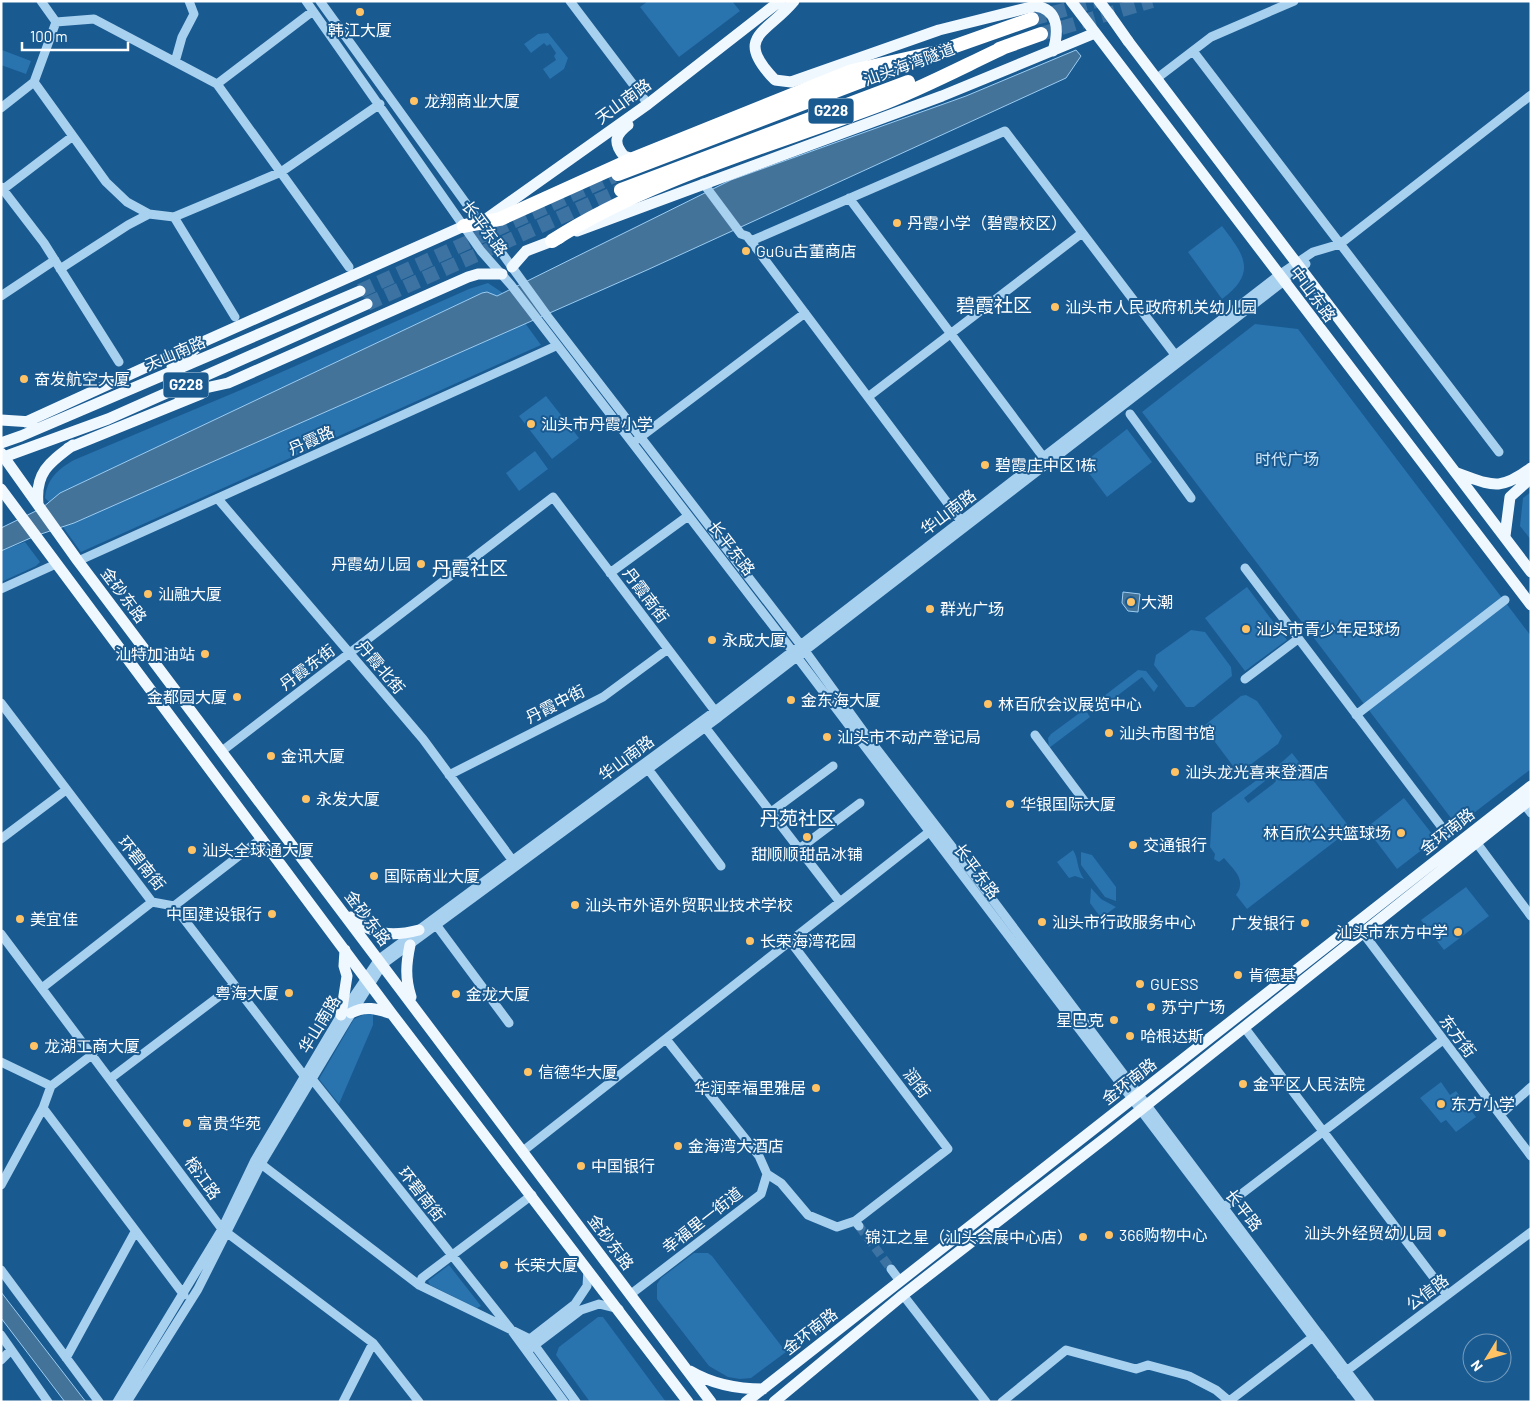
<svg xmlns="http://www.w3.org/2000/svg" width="1532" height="1403" viewBox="0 0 1532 1403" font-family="Barlow,'Noto Sans SC',sans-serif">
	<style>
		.green { fill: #2973ae }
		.water { fill: #44739a; stroke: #9bccf2 }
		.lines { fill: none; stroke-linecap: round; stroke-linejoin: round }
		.minor-tunnel { stroke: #3c73a2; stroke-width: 9; stroke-dasharray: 9 4.5; stroke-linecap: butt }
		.highway-tunnel { stroke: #3c73a2; stroke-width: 14; stroke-dasharray: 14 7; stroke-linecap: butt }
		.minor { stroke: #a8d0ef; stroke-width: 9 }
		.major { stroke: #f0f8ff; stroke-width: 11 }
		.highway { stroke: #fff; stroke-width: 14 }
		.major-bridge { stroke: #f0f8ff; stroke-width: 11 }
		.poi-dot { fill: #ffc366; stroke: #195a91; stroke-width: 2 }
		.labels { text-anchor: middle; stroke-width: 4; stroke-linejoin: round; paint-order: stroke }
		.shield { fill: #195a91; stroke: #bacede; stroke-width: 1 }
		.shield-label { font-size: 15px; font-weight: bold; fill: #fff }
		.poi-label { font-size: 16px; fill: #fff; stroke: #195a91; text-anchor: start }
		.street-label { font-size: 16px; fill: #fff; stroke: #195a91 }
		.park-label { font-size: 16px; fill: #cfe7fb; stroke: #195a91 }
		.quarter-label { font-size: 19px; fill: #fff; stroke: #195a91 }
	</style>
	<rect width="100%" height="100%" fill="#195a91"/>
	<!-- green -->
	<path class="green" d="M648,1H732L740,11L679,57L640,7Z
		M548,33L568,58L564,69L550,79L543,69L556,60L554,56L556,53L550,44L547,46L544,43L531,53L524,44L538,34Z
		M2,50L31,61L26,74L1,65Z
		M1222,226C1244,255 1258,272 1222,299L1188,252Z
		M488,283L503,293L497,296L487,292L482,293L61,493L50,503L45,498C47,479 58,469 74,460L243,389L469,289Z
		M525,323L541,345L81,552L63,527Z
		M1255,324L1298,329L1531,636V769L1457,826L1142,412Z
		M546,396L579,438L552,459L519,416Z
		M1127,429L1152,462L1107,497L1082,464Z
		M535,451L548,469L519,491L506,473Z
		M1531,492V540L1520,526L1523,498Z
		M25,542L40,562L36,566L1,582V551Z
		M1247,587L1287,640L1245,671L1205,618Z
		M1191,630L1205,632L1231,667L1232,676L1194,707H1186L1154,665L1156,655Z
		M1138,670L1146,671L1158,686L1154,692L1142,677L1109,702L1104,696Z
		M1246,695L1257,701L1282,736L1278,744L1242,771L1236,770L1206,730L1205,725L1241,696Z
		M1085,709L1090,717L1049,748L1048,738L1051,734Z
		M1292,753L1351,829L1247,909L1236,895C1247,880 1234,870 1224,858L1219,862L1214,859L1215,854L1210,847L1212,813L1261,777L1265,781L1244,798L1248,803L1273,784L1276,781L1272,771Z
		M1404,798L1436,839L1397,869L1366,828Z
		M1073,850C1079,859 1076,868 1084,879L1075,876L1069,878L1057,862Z
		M1081,852L1092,855L1116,887V901L1105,897L1081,865Z
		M1466,887L1489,916L1444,950L1421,920Z
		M1091,888L1101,899L1116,907L1101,918L1090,903Z
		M365,1014H373V1025L339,1104L319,1079L354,1019Z
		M1441,1082L1450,1095L1456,1091L1476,1117L1456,1132L1446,1120L1441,1123L1420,1098Z
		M694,1253H708L712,1256L786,1352L751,1378L740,1379L728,1377L709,1366L657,1299V1284L661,1278Z
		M449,1265L481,1306L477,1308L430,1285L428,1281Z
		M598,1317H603L666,1402H590L556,1355L559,1347Z"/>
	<!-- water -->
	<path class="water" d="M1076,50L1081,56L1066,78L647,270L74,523L35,536L1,551V528L42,508L60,493L482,293L487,292L497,296L731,180L966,96Z
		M1123,592L1140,594L1138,612L1128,611L1122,603Z
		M1,1292L86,1402H65L1,1318Z"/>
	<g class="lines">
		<!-- minor-tunnel -->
		<path class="minor-tunnel" d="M859,1226L891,1269"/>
		<!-- highway-tunnel -->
		<path class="highway-tunnel" d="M1032,19L1096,1
			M1041,34L1152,1
			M360,291L614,176
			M367,304L621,190"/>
		<!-- minor -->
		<path class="minor" d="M41,1L56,22L94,19L217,84L349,267
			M306,1L481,251L511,285L797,657L1362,1402
			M320,1L548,317L800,644L866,735L980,883L1318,1333L1228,1402
			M570,1L648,104
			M56,22L34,82L106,182L127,202L149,214
			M1193,51L1499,452
			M175,62L182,37L194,14L189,1
			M1156,79L1211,37L1294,1
			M217,84L313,11
			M1,108L34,82
			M703,183L741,234L747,236L961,521
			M1,187L44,243L119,362
			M1,191L73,136
			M849,198L1044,458
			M174,217L235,317
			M751,241L1005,131L1176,356
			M60,269L128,225L149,214L174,217L281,172L380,104
			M1,296L55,260
			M868,397L1082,233
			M1130,414L1191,498
			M638,439L805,313
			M218,499L423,739L513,861
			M78,561L556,346
			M1245,568L1447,834
			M610,573L688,516
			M1,589L56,564
			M1245,679L1298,639
			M1,703L152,902L174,906L305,1077
			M1356,715L1505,600
			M705,727L840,902
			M1035,735L1085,802
			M222,751L553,497L715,711
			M648,769L721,866
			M449,775L603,697L668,649
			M1524,804L1531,813
			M771,812L833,766
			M1,839L66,790
			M1476,842L1531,916
			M799,849L860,803
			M174,906L262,838
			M437,926L509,1023
			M1363,933L1531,1156
			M1,934L222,1229L373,1343L419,1402
			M790,941L948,1149L855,1221
			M42,988L152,902
			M1244,1027L1447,1295
			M1,1062L51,1086
			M111,1078L234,985
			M312,1079L509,1327L564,1402
			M43,1108L184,1295
			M1500,1115L1531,1087
			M523,1151L929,832
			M261,1164L419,1285L530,1339L576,1402
			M767,1174L781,1183L808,1215L837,1227L855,1221L859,1226
			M1,1185L43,1108L51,1086L93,1054
			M1223,1208L1443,1040
			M891,1269L900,1281
			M1,1270L99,1402
			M419,1285L422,1278L532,1195
			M631,1294L761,1194L767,1174L759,1156L666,1039
			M903,1295L986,1402
			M1319,1334L1370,1402
			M1,1335L48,1402
			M526,1342L575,1304L587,1286L588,1270
			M531,1348L581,1310L599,1304L619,1309
			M66,1358L135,1232
			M1,1360L11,1350
			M1341,1375L1531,1232
			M117,1402L222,1229L255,1160L341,1015L379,959L715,711L1279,275L1313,252L1340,244L1531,95
			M127,1402L198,1289L261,1164L348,1019L383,964L719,717L1306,264
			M343,1402L373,1343
			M1002,1402L1066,1350L1136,1369L1148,1365L1189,1376L1216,1390L1229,1401"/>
		<!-- major -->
		<path class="major" d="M794,1C768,33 732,36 775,80L791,82L939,30L1035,6C1059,9 1059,31 1053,51
			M1071,1L1531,605
			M1099,1L1109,14
			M1128,41L1531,572
			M628,125C615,135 613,143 624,156L633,159
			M482,222L648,104L780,1
			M577,231L942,96L1095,33
			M512,267L526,251L560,238
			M172,367L205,341L464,226
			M178,394L228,383L468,277L478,274H502
			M1,420L32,422
			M26,422L190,347
			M1,443L21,436L360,291
			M68,448L201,394
			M1,453L78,561L711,1402
			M1,458L108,419L367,304
			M1457,473C1492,485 1499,492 1531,468
			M1,489L392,1014L688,1402
			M38,504C35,472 50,462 73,445
			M1505,536L1510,497L1531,478
			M351,917C373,935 392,937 419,930
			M410,945C406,964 405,978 411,997
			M351,1013C366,1005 377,1009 392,1014
			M341,1015L347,976L344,966L345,950
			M690,1371C712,1384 737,1389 763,1389
			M746,1402L1531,786
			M774,1402L903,1295L1109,1135L1531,799"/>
		<!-- highway -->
		<path class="highway" d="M999,49L1041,34
			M927,56L1032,19
			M618,174L893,69
			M621,190L908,82
			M464,226L500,219L633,159L852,71L933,53
			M552,241C648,179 770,146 876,106C921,89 964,66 1007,46"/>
		<!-- major-bridge -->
		<path class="major-bridge" d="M1109,14L1128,41"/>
	</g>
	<!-- markers -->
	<g class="poi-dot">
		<circle cx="360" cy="12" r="5"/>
		<circle cx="414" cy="101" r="5"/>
		<circle cx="897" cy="223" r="5"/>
		<circle cx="746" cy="251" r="5"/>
		<circle cx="1055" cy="307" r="5"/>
		<circle cx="24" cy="379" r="5"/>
		<circle cx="531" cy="424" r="5"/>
		<circle cx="985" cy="465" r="5"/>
		<circle cx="421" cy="564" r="5"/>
		<circle cx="148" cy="594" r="5"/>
		<circle cx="1131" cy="602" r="5"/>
		<circle cx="930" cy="609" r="5"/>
		<circle cx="1246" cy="629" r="5"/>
		<circle cx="712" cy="640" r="5"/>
		<circle cx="205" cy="654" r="5"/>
		<circle cx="237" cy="697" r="5"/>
		<circle cx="791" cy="700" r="5"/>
		<circle cx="988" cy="704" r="5"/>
		<circle cx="1109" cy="733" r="5"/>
		<circle cx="827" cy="737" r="5"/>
		<circle cx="271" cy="756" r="5"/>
		<circle cx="1175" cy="772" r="5"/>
		<circle cx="306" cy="799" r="5"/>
		<circle cx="1010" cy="804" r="5"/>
		<circle cx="1401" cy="833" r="5"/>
		<circle cx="807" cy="837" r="5"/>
		<circle cx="1133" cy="845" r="5"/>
		<circle cx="192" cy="850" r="5"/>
		<circle cx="374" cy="876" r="5"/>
		<circle cx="575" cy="905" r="5"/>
		<circle cx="272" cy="914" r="5"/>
		<circle cx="20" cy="919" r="5"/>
		<circle cx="1042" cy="922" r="5"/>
		<circle cx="1305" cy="923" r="5"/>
		<circle cx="1458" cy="932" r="5"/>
		<circle cx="750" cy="941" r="5"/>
		<circle cx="1238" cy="975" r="5"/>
		<circle cx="1140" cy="984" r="5"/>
		<circle cx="289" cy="993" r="5"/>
		<circle cx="456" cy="994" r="5"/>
		<circle cx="1151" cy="1007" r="5"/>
		<circle cx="1114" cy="1020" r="5"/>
		<circle cx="1130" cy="1036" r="5"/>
		<circle cx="34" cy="1046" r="5"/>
		<circle cx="528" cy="1072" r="5"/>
		<circle cx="1243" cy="1084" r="5"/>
		<circle cx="816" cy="1088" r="5"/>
		<circle cx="1441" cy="1104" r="5"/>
		<circle cx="187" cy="1123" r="5"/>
		<circle cx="678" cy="1146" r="5"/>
		<circle cx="581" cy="1166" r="5"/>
		<circle cx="1442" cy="1233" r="5"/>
		<circle cx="1109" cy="1235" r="5"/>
		<circle cx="1083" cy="1237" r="5"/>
		<circle cx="504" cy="1265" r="5"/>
	</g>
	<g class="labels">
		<!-- shield labels -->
		<g class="shield">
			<rect x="808.5" y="98.5" width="45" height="25" rx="4"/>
			<rect x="163.5" y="372.5" width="45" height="25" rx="4"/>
		</g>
		<g class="shield-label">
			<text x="831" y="116">G228</text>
			<text x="186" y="390">G228</text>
		</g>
		<!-- poi labels -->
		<g class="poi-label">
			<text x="360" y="36" text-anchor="middle">韩江大厦</text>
			<text x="424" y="107">龙翔商业大厦</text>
			<text x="907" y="229">丹霞小学（碧霞校区）</text>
			<text x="756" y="257">GuGu古董商店</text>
			<text x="1065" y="313">汕头市人民政府机关幼儿园</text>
			<text x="34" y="385">奋发航空大厦</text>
			<text x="541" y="430">汕头市丹霞小学</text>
			<text x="995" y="471">碧霞庄中区1栋</text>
			<text x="411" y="570" text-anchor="end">丹霞幼儿园</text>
			<text x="158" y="600">汕融大厦</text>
			<text x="1141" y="608">大潮</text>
			<text x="940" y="615">群光广场</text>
			<text x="1256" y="635">汕头市青少年足球场</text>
			<text x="722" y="646">永成大厦</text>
			<text x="195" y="660" text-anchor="end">汕特加油站</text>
			<text x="227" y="703" text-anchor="end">金都园大厦</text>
			<text x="801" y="706">金东海大厦</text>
			<text x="998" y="710">林百欣会议展览中心</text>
			<text x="1119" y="739">汕头市图书馆</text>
			<text x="837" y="743">汕头市不动产登记局</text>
			<text x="281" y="762">金讯大厦</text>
			<text x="1185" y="778">汕头龙光喜来登酒店</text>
			<text x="316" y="805">永发大厦</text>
			<text x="1020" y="810">华银国际大厦</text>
			<text x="1391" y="839" text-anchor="end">林百欣公共篮球场</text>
			<text x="1143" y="851">交通银行</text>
			<text x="202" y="856">汕头全球通大厦</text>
			<text x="807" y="860" text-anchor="middle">甜顺顺甜品冰铺</text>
			<text x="384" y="882">国际商业大厦</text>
			<text x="585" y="911">汕头市外语外贸职业技术学校</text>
			<text x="262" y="920" text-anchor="end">中国建设银行</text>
			<text x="30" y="925">美宜佳</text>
			<text x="1052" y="928">汕头市行政服务中心</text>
			<text x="1295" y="929" text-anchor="end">广发银行</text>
			<text x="1448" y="938" text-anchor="end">汕头市东方中学</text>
			<text x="760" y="947">长荣海湾花园</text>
			<text x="1248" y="981">肯德基</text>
			<text x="1150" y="990">GUESS</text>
			<text x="279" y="999" text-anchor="end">粤海大厦</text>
			<text x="466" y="1000">金龙大厦</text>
			<text x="1161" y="1013">苏宁广场</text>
			<text x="1104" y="1026" text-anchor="end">星巴克</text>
			<text x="1140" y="1042">哈根达斯</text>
			<text x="44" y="1052">龙湖工商大厦</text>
			<text x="538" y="1078">信德华大厦</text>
			<text x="1253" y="1090">金平区人民法院</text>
			<text x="806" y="1094" text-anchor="end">华润幸福里雅居</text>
			<text x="1451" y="1110">东方小学</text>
			<text x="197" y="1129">富贵华苑</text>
			<text x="688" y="1152">金海湾大酒店</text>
			<text x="591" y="1172">中国银行</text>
			<text x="1432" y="1239" text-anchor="end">汕头外经贸幼儿园</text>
			<text x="1119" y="1241">366购物中心</text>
			<text x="1073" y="1243" text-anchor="end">锦江之星（汕头会展中心店）</text>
			<text x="514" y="1271">长荣大厦</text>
		</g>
		<!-- street labels -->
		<g class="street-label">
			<text transform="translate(909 64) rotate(-20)" y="6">汕头海湾隧道</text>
			<text transform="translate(623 101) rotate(-36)" y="6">天山南路</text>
			<text transform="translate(485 228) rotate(53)" y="6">长平东路</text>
			<text transform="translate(1313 294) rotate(53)" y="6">中山东路</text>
			<text transform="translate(175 353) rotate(-23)" y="6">天山南路</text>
			<text transform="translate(311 440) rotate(-24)" y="6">丹霞路</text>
			<text transform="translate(948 512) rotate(-37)" y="6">华山南路</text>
			<text transform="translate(732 548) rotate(52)" y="6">长平东路</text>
			<text transform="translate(124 595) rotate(53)" y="6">金砂东路</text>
			<text transform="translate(646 595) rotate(53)" y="6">丹霞南街</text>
			<text transform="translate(307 667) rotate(-37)" y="6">丹霞东街</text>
			<text transform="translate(381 667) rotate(50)" y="6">丹霞北街</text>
			<text transform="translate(555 704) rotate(-27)" y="6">丹霞中街</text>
			<text transform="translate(626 758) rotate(-37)" y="6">华山南路</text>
			<text transform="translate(1447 831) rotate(-38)" y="6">金环南路</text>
			<text transform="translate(142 863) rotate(51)" y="6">环碧南街</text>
			<text transform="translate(977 871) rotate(53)" y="6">长平东路</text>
			<text transform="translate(368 918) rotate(53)" y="6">金砂东路</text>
			<text transform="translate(319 1024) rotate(-59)" y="6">华山南路</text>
			<text transform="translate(1458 1036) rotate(53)" y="6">东方街</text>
			<text transform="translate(1129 1081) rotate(-38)" y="6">金环南路</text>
			<text transform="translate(917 1083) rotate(53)" y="6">润街</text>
			<text transform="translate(203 1178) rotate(54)" y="6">榕江路</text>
			<text transform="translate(422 1194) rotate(52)" y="6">环碧南街</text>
			<text transform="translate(1244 1210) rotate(52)" y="6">长平路</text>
			<text transform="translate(702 1220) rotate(-38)" y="6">幸福里一街道</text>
			<text transform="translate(611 1242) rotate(53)" y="6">金砂东路</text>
			<text transform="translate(1427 1292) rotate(-37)" y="6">公信路</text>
			<text transform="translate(810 1331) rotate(-38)" y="6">金环南路</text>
		</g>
		<!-- park labels -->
		<g class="park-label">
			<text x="1287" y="465">时代广场</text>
		</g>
		<!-- quarter labels -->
		<g class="quarter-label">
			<text x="994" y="312">碧霞社区</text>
			<text x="470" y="575">丹霞社区</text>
			<text x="798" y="825">丹苑社区</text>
		</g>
	</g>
	<!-- border -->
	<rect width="1532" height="1403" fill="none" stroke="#ffffff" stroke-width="5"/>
	<!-- north arrow -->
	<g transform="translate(1487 1358) rotate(233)"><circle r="24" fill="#195a91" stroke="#759cbd"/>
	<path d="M0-4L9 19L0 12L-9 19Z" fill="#ffc366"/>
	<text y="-8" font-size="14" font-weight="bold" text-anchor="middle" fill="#ffffff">N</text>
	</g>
	<!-- scale -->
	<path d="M22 42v8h106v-8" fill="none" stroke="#ffffff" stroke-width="2.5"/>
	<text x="30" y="42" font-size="15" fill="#ffffff" stroke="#195a91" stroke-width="4" paint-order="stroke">100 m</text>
</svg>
